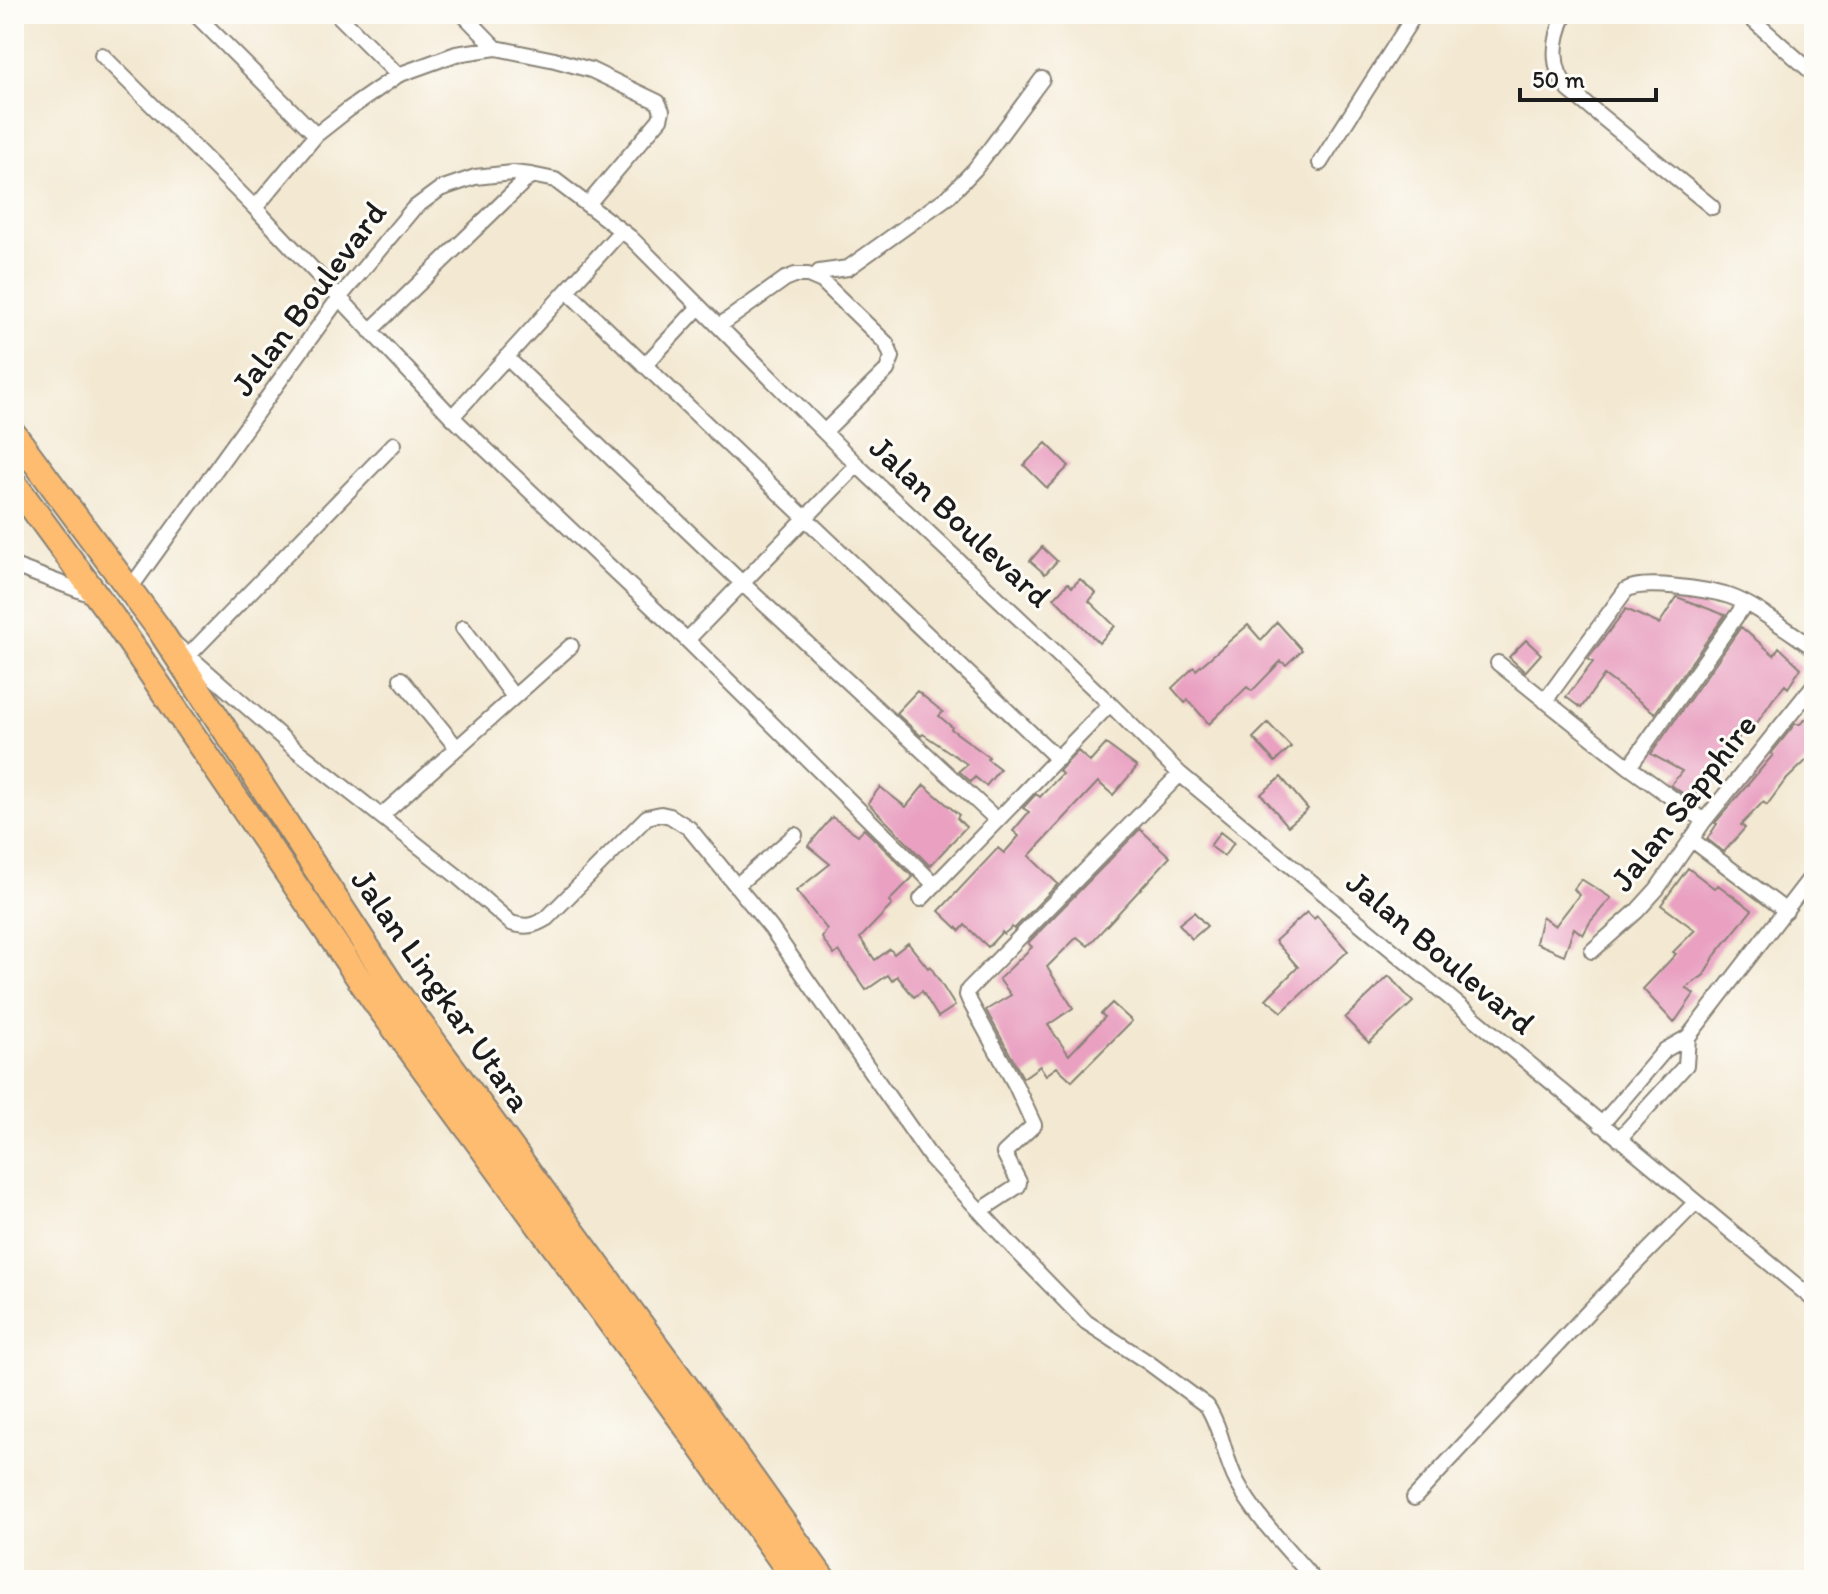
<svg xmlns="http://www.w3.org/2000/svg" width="1828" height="1594" viewBox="0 0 1828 1594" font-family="Itim,sans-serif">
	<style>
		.building { fill: #e9a0c1 }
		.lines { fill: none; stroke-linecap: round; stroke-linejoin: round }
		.minor-casing { stroke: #888276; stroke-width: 18 }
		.primary-casing { stroke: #888276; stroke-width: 28 }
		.minor { stroke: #fff; stroke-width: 14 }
		.primary { stroke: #fdbc70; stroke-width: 24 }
		.labels { text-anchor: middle; stroke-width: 6; stroke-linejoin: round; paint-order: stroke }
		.street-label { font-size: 34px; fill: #1c1c1c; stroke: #fdfcf7 }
	</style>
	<rect width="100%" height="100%" fill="#fdfcf7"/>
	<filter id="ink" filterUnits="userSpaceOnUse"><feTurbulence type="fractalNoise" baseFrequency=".0125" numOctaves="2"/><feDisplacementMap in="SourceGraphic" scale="16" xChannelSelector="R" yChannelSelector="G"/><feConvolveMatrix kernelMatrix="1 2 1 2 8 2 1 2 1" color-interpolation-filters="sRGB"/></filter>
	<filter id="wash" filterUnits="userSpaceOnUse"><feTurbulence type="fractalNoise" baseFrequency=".006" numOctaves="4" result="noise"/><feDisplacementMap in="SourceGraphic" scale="32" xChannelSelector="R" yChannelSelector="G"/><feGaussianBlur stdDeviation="1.8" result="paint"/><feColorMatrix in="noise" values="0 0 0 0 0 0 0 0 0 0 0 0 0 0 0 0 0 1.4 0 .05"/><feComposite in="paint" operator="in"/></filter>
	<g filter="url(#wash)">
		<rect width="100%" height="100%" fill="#f3e8d1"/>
		<g id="blocks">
			<!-- building -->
			<path class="building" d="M1046,443L1069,466L1047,488L1024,465Z
				M1042,547L1057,561L1045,574L1030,561Z
				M1080,579L1096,593L1089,601L1115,626L1099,643L1054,598L1068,583L1072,587Z
				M1677,597L1725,615L1655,713L1604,675L1581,708L1566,697L1593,662L1588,659L1626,609L1659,624Z
				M1277,622L1302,650L1286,665L1281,661L1252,691L1247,687L1209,724L1188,700L1185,703L1172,688L1194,667L1196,670L1248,625L1261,640Z
				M1741,627L1774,655L1779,647L1801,668L1788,688L1785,685L1773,699L1747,738L1740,732L1736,753L1722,771L1704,788L1701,786L1692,800L1671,785L1682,771L1651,754Z
				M1526,640L1541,654L1525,672L1509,657Z
				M917,691L943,712L939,716L952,727L951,729L989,757L987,759L1000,769L986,786L975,777L971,782L959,771L967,764L923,734L921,736L896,713Z
				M1814,712V753L1784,782L1767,805L1763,802L1741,825L1745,828L1724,852L1707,839L1717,824L1715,823L1773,755L1771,754L1795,724H1800Z
				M1268,723L1291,747L1275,762L1253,738Z
				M1106,744L1137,767L1113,795L1098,782L1029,856L1058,884L1014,929L1012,927L1004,934L1002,932L988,947L965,925L960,931L939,911L998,848L1004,853L1019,836L1013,831L1029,812L1023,808L1036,794L1040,797L1062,774L1059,771L1078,751L1090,762Z
				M1281,777L1308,809L1288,826L1261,794Z
				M924,785L959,815L957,818L966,827L930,866L868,803L880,787L906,807Z
				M832,817L858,835L864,829L913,877L889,901L892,905L860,938L875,960L890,949L894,954L908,943L928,968L930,966L955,1006L938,1017L922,991L914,997L897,976L892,981L888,975L866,990L839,951L834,955L822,938L827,929L796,891L830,864L808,846Z
				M1140,829L1170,857L1088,946L1077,937L1047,967L1073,1008L1048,1025L1069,1055L1105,1017L1101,1014L1112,1003L1132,1021L1072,1081L1057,1067L1046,1075L1040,1066L1023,1078L986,1010L1011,995L999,979L1032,947L1028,943Z
				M1220,832L1234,843L1224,856L1210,846Z
				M1688,868L1714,888L1718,885L1752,910L1716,954L1704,975L1686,988L1694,994L1674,1023L1643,989L1676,954L1673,952L1695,930L1661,905Z
				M1581,879L1611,898L1590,922L1583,935L1574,928L1564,955L1536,943L1542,916L1555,926L1579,895L1574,889Z
				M1194,912L1207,926L1192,939L1179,924Z
				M1307,912L1314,919L1317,916L1348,951L1282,1012L1266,999L1298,967L1275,941Z
				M1389,976L1413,1002L1369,1043L1345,1018Z"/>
		</g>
	</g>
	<g filter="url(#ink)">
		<use href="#blocks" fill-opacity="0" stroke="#888276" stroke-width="2"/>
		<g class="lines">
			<!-- minor casing -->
			<g class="minor-casing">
				<path id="minor" d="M195,14L316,135
					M337,14L398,75
					M463,14L496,48
					M1565,14C1553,41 1550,67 1569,90L1712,207
					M1746,14L1814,74
					M102,55L255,208L452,417L687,640L935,885
					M1320,163L1415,14
					M255,208L316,135L349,109L398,75L456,54L496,48L555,60L591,70L658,102L662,111L660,119L588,204
					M815,277L819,272L848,268L949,196L975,169L1042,79
					M567,291L1058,759
					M719,326L785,279L795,275H808L822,281L886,343L892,357L887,370L824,432
					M370,331L531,175
					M506,357L743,584L997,820
					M644,366L699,307
					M452,417L621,231
					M14,566L92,595
					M129,590L339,298L413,209L440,189L475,177L513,173L531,175L555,180L631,238L857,465L1110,704L1180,774L1814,1300
					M463,628L514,697
					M687,640L857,465
					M174,643L294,748L457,876L511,923C526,928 534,926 547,918L647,817L661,814L670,816L689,828L771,928L931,1158L1013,1247L1086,1322L1149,1363L1207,1406C1222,1429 1224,1458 1237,1482C1256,1518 1288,1549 1314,1580
					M190,654L394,444
					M1498,663L1629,767L1704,821
					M401,679L457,748
					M1545,701L1626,590C1643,579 1709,590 1729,596C1754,604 1791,633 1814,648
					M1629,767L1745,604
					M381,816L571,646
					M1691,839L1786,911
					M736,886L795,835
					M921,899L1110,704
					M1592,951L1637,911L1657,889L1704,821L1814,685
					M1601,1125L1665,1050L1688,1037L1814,873
					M1619,1139L1686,1065L1688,1037
					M980,1211L1018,1186L1019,1182L1004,1153L1034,1125L1016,1086L970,1002L967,995L968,990L1180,774
					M1414,1498L1590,1310L1696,1202"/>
			</g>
			<!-- primary casing -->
			<g class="primary-casing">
				<path id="primary" d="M14,434L159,629L392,985L697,1401L824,1580
					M14,483L111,615L375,1002L680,1418L795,1580"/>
			</g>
			<!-- minor -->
			<use href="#minor" class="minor"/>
			<!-- primary -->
			<use href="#primary" class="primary"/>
		</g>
	</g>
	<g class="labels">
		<!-- street labels -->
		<g class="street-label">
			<text transform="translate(308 298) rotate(-53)" y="12">Jalan Boulevard</text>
			<text transform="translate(961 521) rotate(43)" y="12">Jalan Boulevard</text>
			<text transform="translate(1683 802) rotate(-52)" y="12">Jalan Sapphire</text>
			<text transform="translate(1441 952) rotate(40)" y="12">Jalan Boulevard</text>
			<text transform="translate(442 990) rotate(55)" y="12">Jalan Lingkar Utara</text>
		</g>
	</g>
	<!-- margin -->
	<rect width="1828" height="1594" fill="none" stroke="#fdfcf7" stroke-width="48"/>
	<!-- scale -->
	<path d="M1520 88v12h136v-12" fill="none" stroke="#1c1c1c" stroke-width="4"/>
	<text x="1532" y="88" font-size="24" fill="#1c1c1c" stroke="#fdfcf7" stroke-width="6" paint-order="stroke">50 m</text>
</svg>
